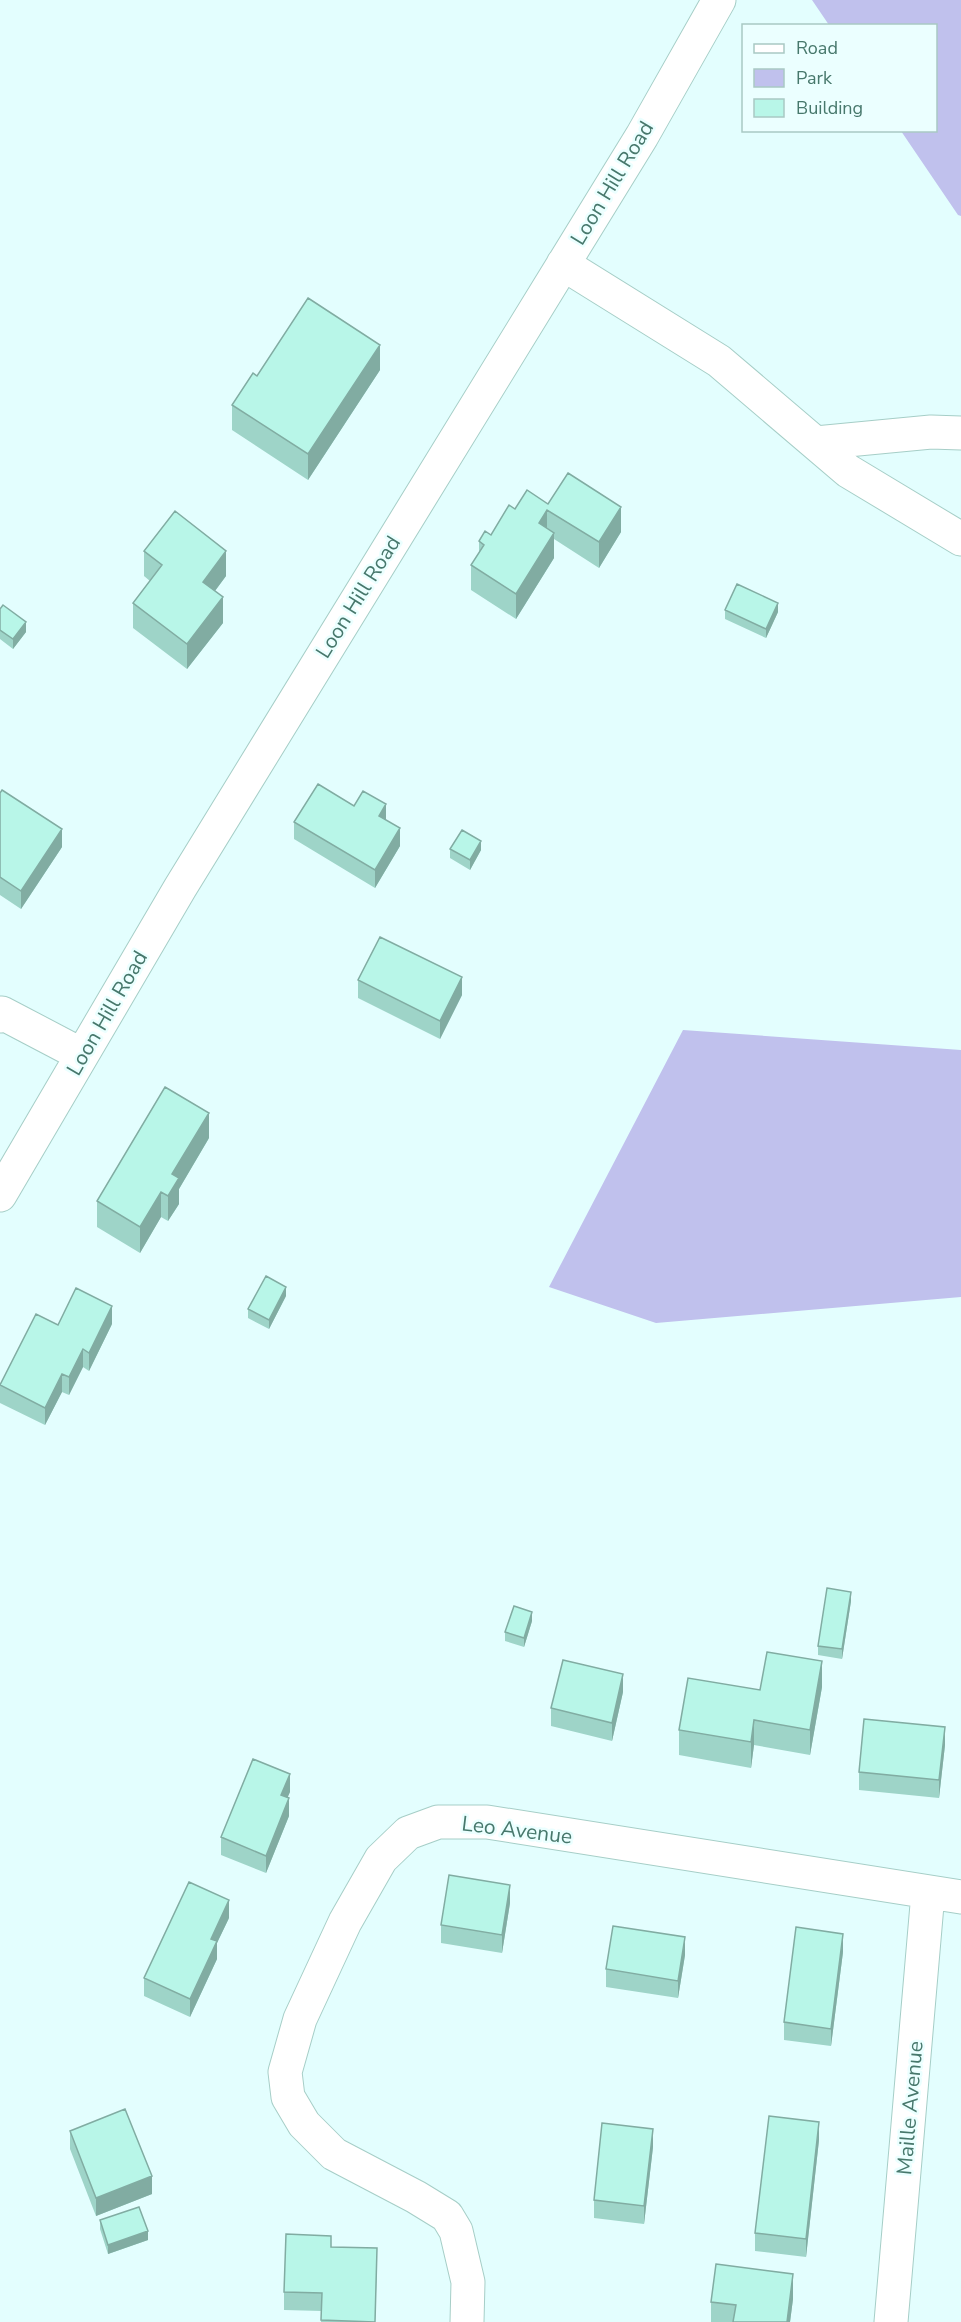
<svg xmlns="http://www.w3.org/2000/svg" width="961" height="2322" viewBox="0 0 961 2322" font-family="'Nunito Sans',sans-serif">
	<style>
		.green { fill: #c0c1ed }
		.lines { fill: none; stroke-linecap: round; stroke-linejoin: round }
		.minor-casing { stroke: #a6cec7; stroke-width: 35 }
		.minor { stroke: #fff; stroke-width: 33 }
		.wall { fill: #9ed4c8 }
		.shaded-wall { fill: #81aca2 }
		.building { fill: #b8f6e8; stroke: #81aca2; stroke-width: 1.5 }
		.labels { text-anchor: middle; stroke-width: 5; stroke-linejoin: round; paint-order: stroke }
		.street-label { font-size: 21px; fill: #47786c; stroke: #ebffff }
	</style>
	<rect width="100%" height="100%" fill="#e3fefe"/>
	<!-- green -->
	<path class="green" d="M812,0H961V216L958,215L901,131L936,130V26L829,25Z
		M683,1030L961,1050V1297L656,1323L549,1287Z"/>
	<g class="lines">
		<!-- minor casing -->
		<g class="minor-casing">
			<path id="minor" d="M563,264L719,361L848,471L961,539
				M816,443L931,432L961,433
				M0,1016L2,1013L82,1055
				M0,1195L180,888L642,136L719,0
				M467,2322L468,2282L456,2231L447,2216L416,2197L334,2154L304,2124L288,2097L285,2072L300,2019L345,1922L381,1859L408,1833L438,1822H487L961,1897
				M891,2322L928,1893"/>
		</g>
		<!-- minor -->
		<use href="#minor" class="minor"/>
	</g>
	<!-- wall -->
	<path class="wall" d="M380,370L308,480L232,430V405L257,376Z
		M548,504L621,532L599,568L554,539V558L516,619L471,590V565L479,554V541L491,535L515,509Z
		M144,551L226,576L215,591L223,623L187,669L133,628V603L150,581L144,576Z
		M0,609L26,632L13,649L0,639Z
		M725,610L778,612L766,638L725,619Z
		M0,793L62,847L21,909L0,895Z
		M354,806L386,820L400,846L375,888L294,839V822Z
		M450,849L481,850L470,870L450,858Z
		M358,980L462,995L440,1039L358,998Z
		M209,1138L179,1189V1204L168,1221L161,1217L140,1253L97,1227V1201Z
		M286,1296L269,1329L248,1318V1309Z
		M112,1324L89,1371L83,1367L69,1395L62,1392L45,1425L0,1403V1385Z
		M851,1601L842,1659L818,1655V1646Z
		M532,1621L524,1647L505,1641V1632Z
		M822,1687L810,1755L754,1745L751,1768L679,1755V1730L760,1690Z
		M623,1692L612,1741L551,1726V1708Z
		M945,1745L939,1798L859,1790V1772Z
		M290,1792L287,1797L289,1816L266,1873L221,1855V1837Z
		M510,1903L502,1953L441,1943V1925Z
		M229,1918L217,1943V1959L190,2017L144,1996V1978Z
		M843,1952L831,2046L784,2040V2022Z
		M685,1955L678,1998L606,1987V1969Z
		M70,2131L152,2194L96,2216L70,2149Z
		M819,2140L806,2257L755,2251V2233Z
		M653,2147L644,2224L594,2218V2200Z
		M100,2220L148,2240L108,2254L100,2229Z
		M331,2247L377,2266L375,2322H321L322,2311L284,2310V2292Z
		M793,2299L790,2322H711V2302Z"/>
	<!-- shaded-wall -->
	<path class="shaded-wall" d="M380,345V370L308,480V454Z
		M621,507V532L599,568V542Z
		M547,510V535L539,523Z
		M554,533V558L516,619V594Z
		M226,551V576L203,607V582Z
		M223,597V623L187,669V644Z
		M778,603V612L766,638V629Z
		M26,622V632L13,649V639Z
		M386,804V822L379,816Z
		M400,828V846L375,888V870Z
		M62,829V847L21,909V891Z
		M481,841V850L470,870V860Z
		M462,977V995L440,1039V1021Z
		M209,1113V1138L179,1189V1204L168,1221V1196L172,1174Z
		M161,1192V1217L140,1253V1227Z
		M286,1287V1296L269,1329V1320Z
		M112,1306V1324L89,1371V1353Z
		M83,1349V1367L69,1395V1377Z
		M62,1374V1392L45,1425V1408Z
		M851,1592V1601L842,1659V1649Z
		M532,1612V1621L524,1647V1638Z
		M822,1661V1687L810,1755V1730Z
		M623,1674V1692L612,1741V1723Z
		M754,1720V1745L751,1768V1742Z
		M945,1727V1745L939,1798V1780Z
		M290,1774V1792L281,1813V1795Z
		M289,1798V1816L266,1873V1856Z
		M510,1885V1903L502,1953V1935Z
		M229,1900V1918L217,1943V1959L190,2017V1999L211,1939Z
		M843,1934V1952L831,2046V2029Z
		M685,1937V1955L678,1998V1981Z
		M819,2122V2140L806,2257V2239Z
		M653,2129V2147L644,2224V2206Z
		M152,2176V2194L96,2216V2198Z
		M148,2231V2240L108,2254V2245Z
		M793,2274V2299L790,2322H787Z"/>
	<!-- building -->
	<path class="building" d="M308,298L380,345L308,454L232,405L253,373L257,376Z
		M568,473L621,507L599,542L547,510L539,523L554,533L516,594L471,565L484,545L479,541L485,531L491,535L509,505L515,509L527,490L548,504Z
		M175,511L226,551L203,582L223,597L187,644L133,603L162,565L144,551Z
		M737,584L778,603L766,629L725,610Z
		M3,605L26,622L13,639L0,630V609Z
		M318,784L354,806L363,791L386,804L379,816L400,828L375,870L294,822Z
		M2,790L62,829L21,891L0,877V793Z
		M462,830L481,841L470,860L450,849Z
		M380,937L462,977L440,1021L358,980Z
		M165,1087L209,1113L172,1174L179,1178L168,1196L161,1192L140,1227L97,1201Z
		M266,1276L286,1287L269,1320L248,1309Z
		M76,1288L112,1306L89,1353L83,1349L69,1377L62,1374L45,1408L0,1385L36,1314L58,1325Z
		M827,1588L851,1592L842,1649L818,1646Z
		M514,1606L532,1612L524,1638L505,1632Z
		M767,1652L822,1661L810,1730L754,1720L751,1742L679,1730L688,1678L760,1690Z
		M563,1660L623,1674L612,1723L551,1708Z
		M864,1719L945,1727L939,1780L859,1772Z
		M253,1759L290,1774L281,1795L289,1798L266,1856L221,1837Z
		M449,1875L510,1885L502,1935L441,1925Z
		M189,1882L229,1900L211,1939L217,1941L190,1999L144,1978Z
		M613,1926L685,1937L678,1981L606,1969Z
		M796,1927L843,1934L831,2029L784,2022Z
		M125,2109L152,2176L96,2198L70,2131Z
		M769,2116L819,2122L806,2239L755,2233Z
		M602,2123L653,2129L644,2206L594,2200Z
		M139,2207L148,2231L108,2245L100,2220Z
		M286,2234L331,2236V2247L377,2248L375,2322L321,2320L322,2293L284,2292Z
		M716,2264L793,2274L787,2322H733L736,2305L711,2302Z"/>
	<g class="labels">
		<!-- street labels -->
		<g class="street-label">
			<text transform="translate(612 183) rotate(-59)" y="7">Loon Hill Road</text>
			<text transform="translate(358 597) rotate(-58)" y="7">Loon Hill Road</text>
			<text transform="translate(107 1013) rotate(-60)" y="7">Loon Hill Road</text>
			<text transform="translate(517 1830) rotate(7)" y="7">Leo Avenue</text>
			<text transform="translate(910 2108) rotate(-85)" y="7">Maille Avenue</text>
		</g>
	</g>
	<!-- legend -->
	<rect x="742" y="24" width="195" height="108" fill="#ebffff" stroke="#a9c9c4" stroke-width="1.5"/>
	<rect x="754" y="44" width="30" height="9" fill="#ffffff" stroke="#a9c9c4" stroke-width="1.5"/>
	<text x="796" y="54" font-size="18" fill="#47786c">Road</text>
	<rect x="754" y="69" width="30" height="18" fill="#c0c1ed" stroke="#a9c9c4" stroke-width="1.5"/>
	<text x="796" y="84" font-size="18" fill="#47786c">Park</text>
	<rect x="754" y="99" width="30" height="18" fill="#b8f6e8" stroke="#a9c9c4" stroke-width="1.5"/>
	<text x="796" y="114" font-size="18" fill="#47786c">Building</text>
</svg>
